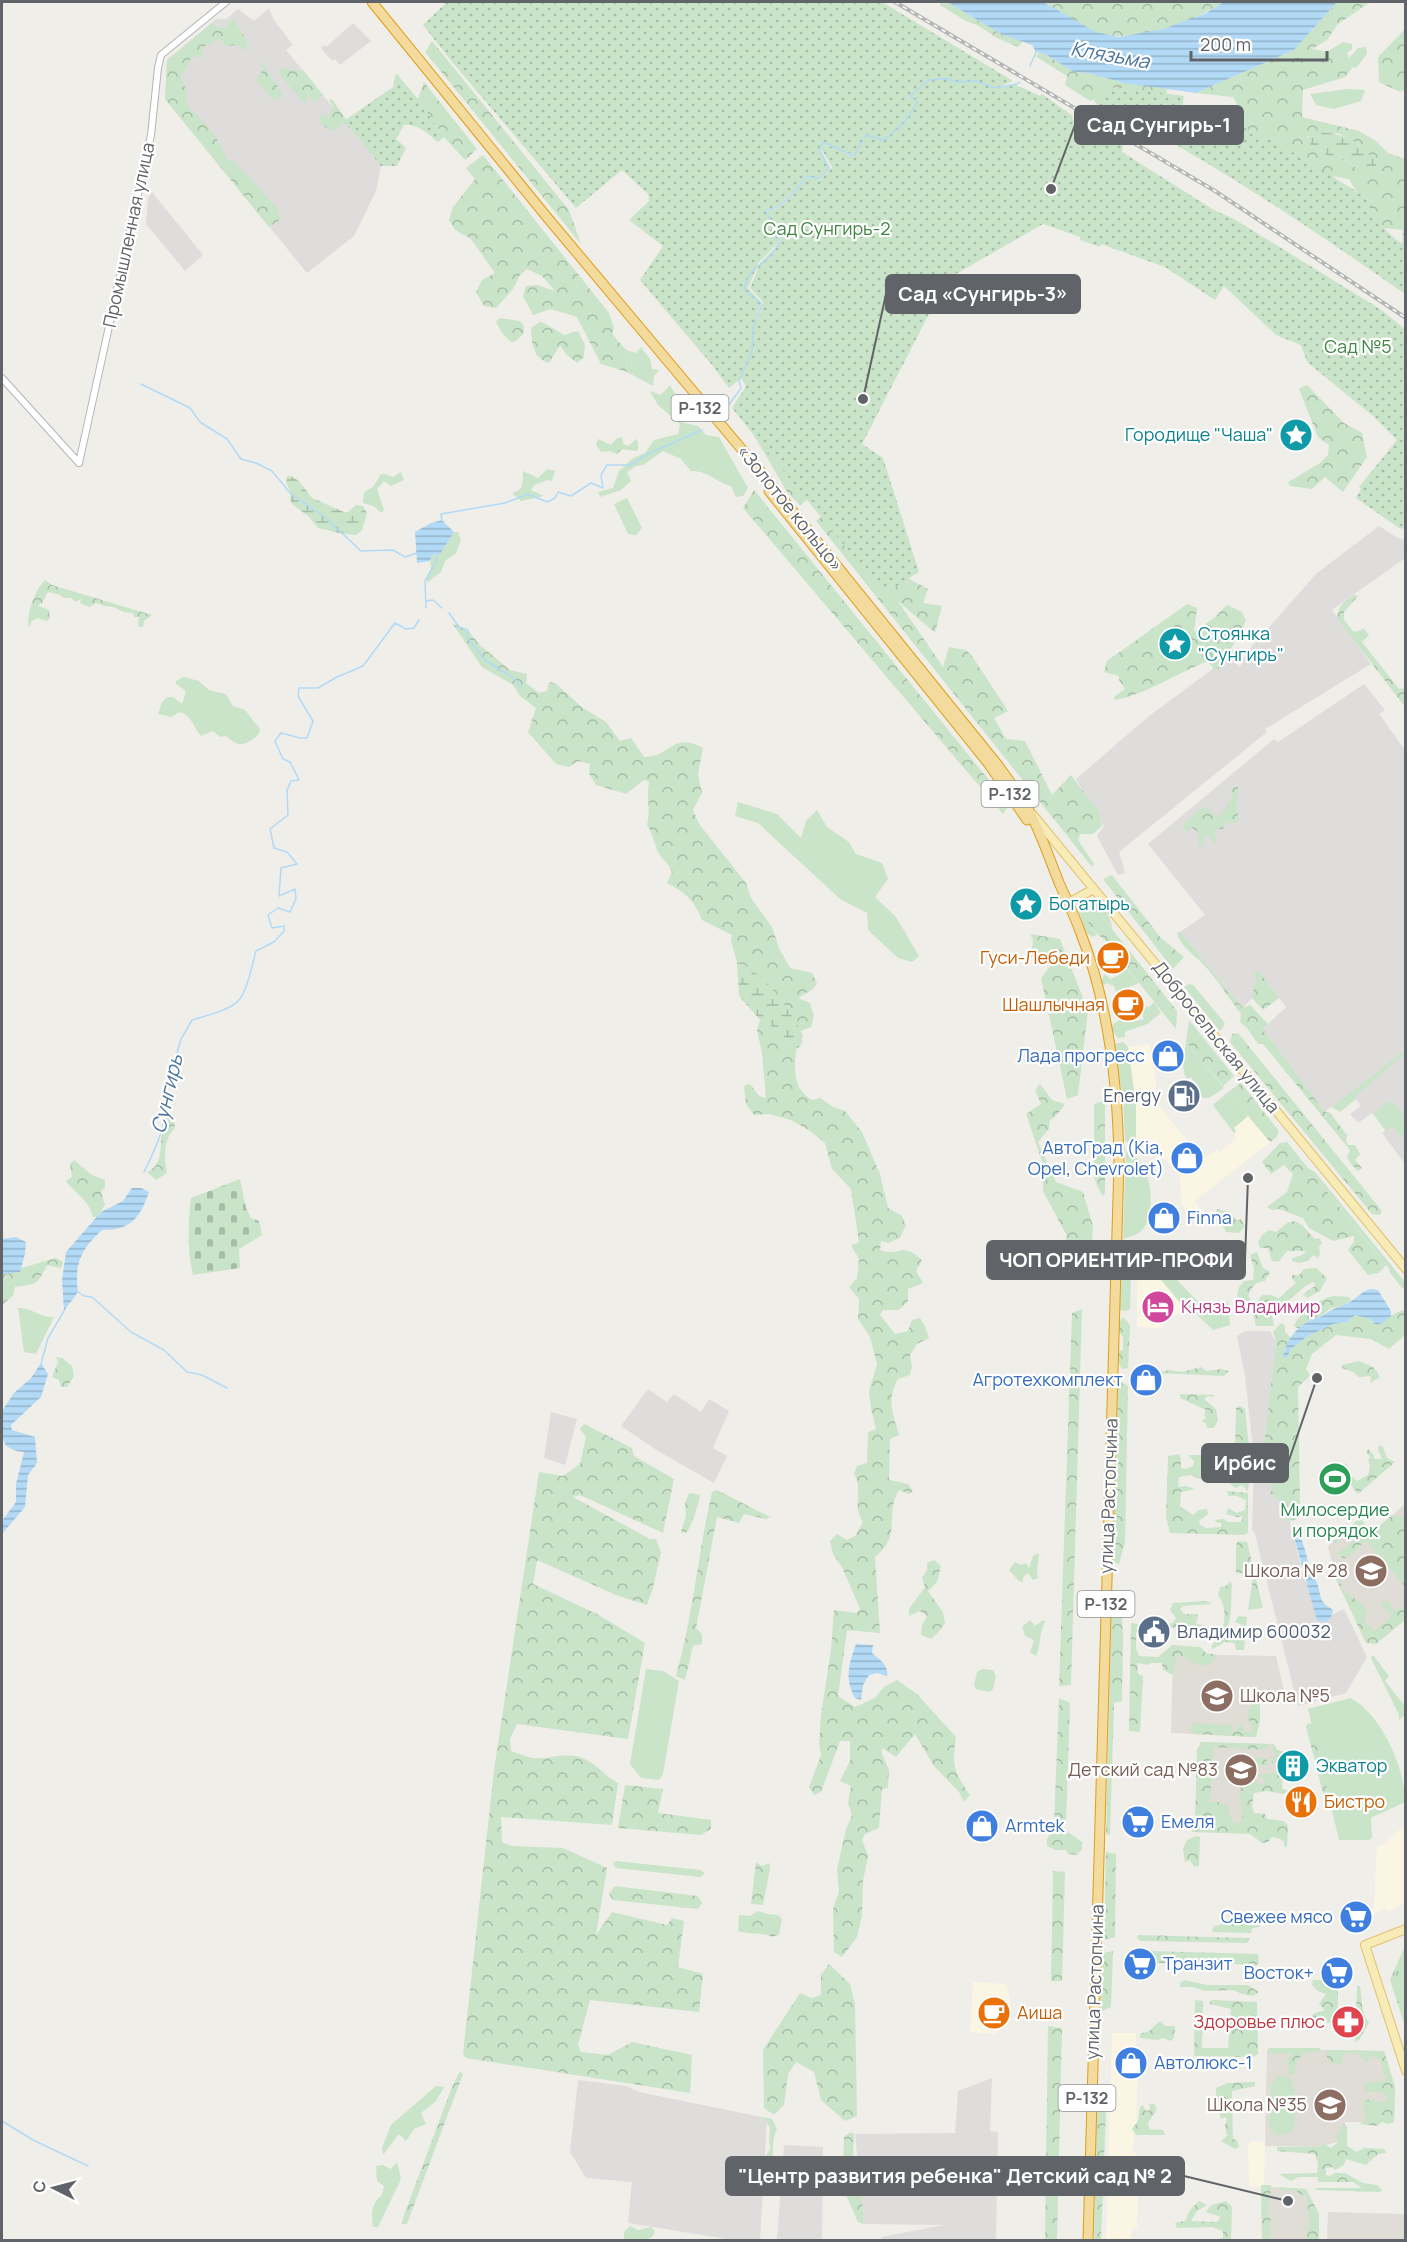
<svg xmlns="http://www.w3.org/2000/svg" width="1407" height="2242" viewBox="0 0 1407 2242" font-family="Manrope,sans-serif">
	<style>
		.commercial { fill: #fbf5e3 }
		.industrial { fill: #dfdddb }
		.education { fill: #e0ddd7 }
		.grass { fill: #c9e4c8 }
		.forest { fill: url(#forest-crowns); fill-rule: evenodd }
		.wetland { fill: url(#wetland-marsh) }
		.cemetery { fill: url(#cemetery-stones) }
		.park { fill: url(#park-tufts) }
		.garden { fill: url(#garden-dots); fill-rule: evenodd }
		.water { fill: url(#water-rules) }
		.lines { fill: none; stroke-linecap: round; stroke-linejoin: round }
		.stream { stroke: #b2daf6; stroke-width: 1.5 }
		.minor-casing { stroke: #b3b5b9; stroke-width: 8 }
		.major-casing { stroke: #e3c06e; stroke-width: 10 }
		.highway-casing { stroke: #e09d19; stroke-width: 11 }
		.minor { stroke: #fff; stroke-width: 6 }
		.major { stroke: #f7ebb7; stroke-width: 8 }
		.highway { stroke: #f2db9d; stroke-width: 9 }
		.rail-casing { stroke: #b4b5b5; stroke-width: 4 }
		.rail { stroke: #fff; stroke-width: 1.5; stroke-dasharray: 4.5; stroke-linecap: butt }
		.labels { text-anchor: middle; stroke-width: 4.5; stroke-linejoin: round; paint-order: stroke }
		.shield { fill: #fff; stroke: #909295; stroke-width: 1.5 }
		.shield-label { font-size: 16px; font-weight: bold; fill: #606367 }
		.park-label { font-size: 18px; fill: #418542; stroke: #fff }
		.street-label { font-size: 18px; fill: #606367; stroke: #fff }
		.culture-label { font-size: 18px; fill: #0d838f; stroke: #fff; text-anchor: start }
		.food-label { font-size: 18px; fill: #c56008; stroke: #fff; text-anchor: end }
		.shop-label { font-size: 18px; fill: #366cbe; stroke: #fff; text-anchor: end }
		.service-label { font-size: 18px; fill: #4e5e75; stroke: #fff; text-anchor: end }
		.hotel-label { font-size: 18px; fill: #b23c85; stroke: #fff; text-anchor: start }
		.leisure-label { font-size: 18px; fill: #27864d; stroke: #fff }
		.education-label { font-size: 18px; fill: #785e54; stroke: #fff; text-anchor: end }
		.health-label { font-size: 18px; fill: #be3a42; stroke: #fff; text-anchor: end }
		.water-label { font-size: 20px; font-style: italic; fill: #4c769f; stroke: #fff }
		.leader { fill: none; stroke: #606367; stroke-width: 2 }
		.callout-dot { fill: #606367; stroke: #fff; stroke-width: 2 }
		.callout { fill: #606367; stroke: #606367; stroke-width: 2 }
		.callout-label { font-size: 20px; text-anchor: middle; font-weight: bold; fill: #fff }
	</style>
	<defs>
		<pattern id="forest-crowns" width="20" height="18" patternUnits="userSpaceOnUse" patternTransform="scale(1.5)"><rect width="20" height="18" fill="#c9e4c8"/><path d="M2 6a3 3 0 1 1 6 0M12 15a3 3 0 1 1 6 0" fill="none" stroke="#a7bca6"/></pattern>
		<pattern id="wetland-marsh" width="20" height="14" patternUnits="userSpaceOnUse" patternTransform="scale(1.5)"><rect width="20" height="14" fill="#c9e4c8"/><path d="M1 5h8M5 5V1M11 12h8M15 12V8" fill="none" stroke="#a7bca6"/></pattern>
		<pattern id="cemetery-stones" width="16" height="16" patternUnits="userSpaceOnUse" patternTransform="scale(1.5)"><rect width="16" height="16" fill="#c9e4c8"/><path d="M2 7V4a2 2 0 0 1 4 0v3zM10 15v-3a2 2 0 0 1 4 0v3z" fill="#a7bca6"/></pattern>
		<pattern id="park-tufts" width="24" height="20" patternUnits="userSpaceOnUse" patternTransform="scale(1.5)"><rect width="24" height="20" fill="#c9e4c8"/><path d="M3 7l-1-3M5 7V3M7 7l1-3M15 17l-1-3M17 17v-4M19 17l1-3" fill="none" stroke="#a7bca6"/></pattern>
		<pattern id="garden-dots" width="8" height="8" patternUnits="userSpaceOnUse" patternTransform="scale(1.5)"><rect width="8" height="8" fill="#c9e4c8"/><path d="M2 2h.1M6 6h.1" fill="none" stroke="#a7bca6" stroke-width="1.8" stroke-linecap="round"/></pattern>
		<pattern id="water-rules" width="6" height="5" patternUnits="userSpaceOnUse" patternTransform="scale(1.5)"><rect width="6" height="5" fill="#b2daf6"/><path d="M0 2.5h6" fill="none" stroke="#94b4cb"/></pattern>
	</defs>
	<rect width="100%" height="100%" fill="#f0eee9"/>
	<!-- commercial -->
	<path class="commercial" d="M1149,1044L1156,1083L1154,1100L1203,1160L1217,1149L1220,1152L1237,1138L1234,1133L1236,1131L1234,1128L1248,1116L1270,1142L1195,1201L1202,1211L1189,1219L1182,1203L1179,1174L1166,1160L1136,1150V1105L1128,1047Z
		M1153,1271L1185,1308L1159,1328L1137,1327V1282Z
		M1405,1825V1902L1389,1911L1385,1908L1357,1926H1349V1908L1374,1909L1377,1846L1384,1844Z
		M973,1982L1006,1984L1010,1999L1011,2017L996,2034L970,2032Z
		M1112,2033H1136V2057L1138,2058L1136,2133H1134L1133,2153H1136L1135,2188H1138L1137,2228H1132L1131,2240H1106Z
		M1252,2141L1265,2142L1264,2187L1249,2186L1248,2145Z"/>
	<!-- industrial -->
	<path class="industrial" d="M269,8L274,20L293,45L286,50L381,166L376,191L354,236L307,273L165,99L167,60L216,19H226L238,9L254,21Z
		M353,23L371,41L340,65L335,59L332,61L321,48L324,45L326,47Z
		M152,192L203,255L185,271L146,224L148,198Z
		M1379,526L1398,538L1405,540V558L1332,610L1371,664L1265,729L1267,732L1119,852L1125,873L1118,875L1097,836L1104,826L1076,779L1149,716L1229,657L1240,667L1247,652L1317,573Z
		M1364,684L1385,710L1379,714L1405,750V1164L1382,1133L1386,1130L1372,1113L1358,1123L1350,1114L1361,1106L1352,1093L1324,1112L1263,1029L1286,1007L1258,971L1252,998L1243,1008L1180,932L1205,915L1148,844L1274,739L1278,742Z
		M1245,1331H1270L1276,1342L1264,1444L1273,1453L1304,1579L1327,1622L1332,1615L1344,1609L1367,1657L1346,1693L1298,1706L1255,1534L1252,1530L1254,1458L1245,1376L1237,1336Z
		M648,1389L667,1402L674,1394L701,1412L709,1399L729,1411L713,1448L727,1456L714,1483L658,1451L621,1426Z
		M551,1412L577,1419L565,1465L544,1458Z
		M992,2078L990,2131L998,2132L996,2240H884L881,2237L944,2225L864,2224L855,2134L955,2133L958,2091Z
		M578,2080L626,2086L639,2092L767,2118L760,2240H733L628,2223L632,2182L586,2178L570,2152Z
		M784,2145L823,2147L822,2240H777Z"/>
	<!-- education -->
	<path class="education" d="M1405,1504V1616L1374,1642L1358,1623L1333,1566L1328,1546L1360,1518L1372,1533Z
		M1173,1654L1276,1656L1285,1695L1257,1696L1256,1737L1171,1733Z
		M1201,1742L1274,1744L1277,1750L1283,1752L1282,1790H1249L1247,1829L1198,1828Z
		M1267,2049L1384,2051L1395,2087L1394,2122H1345L1343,2140L1320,2147L1265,2146Z
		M1264,2187L1306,2189L1319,2214V2240H1264Z
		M1328,2212L1405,2214V2240H1327Z"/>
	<!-- grass -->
	<path class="grass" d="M1343,42L1352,44V49L1347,53L1349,58L1358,48L1366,47L1367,54L1356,68L1336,61L1328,51Z
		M1347,89L1365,90L1361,101L1334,109L1316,105L1310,94Z
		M641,347L650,359L652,369L659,370L654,376L653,386L627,372L626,350L636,353Z
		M670,385L675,394L682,398L687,406L679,407L684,423L698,426L706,435L719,437L748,488L743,496L736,497L731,486C716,482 708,471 691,471L681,459L663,451L643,465L636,466L627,472L631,481L621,490L600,497L598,492L613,488L619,471L633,458L645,453L654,440L678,434L680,424L658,405L650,391L661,395Z
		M547,469L555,471L552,481L548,480L534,485L531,490L544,496L521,501L512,493C524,491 523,481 523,471L538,478Z
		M401,472L404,480L391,486L384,481L377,489L384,510L381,513L374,506L363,503L364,492L373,487L381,474H385L393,477Z
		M627,498L642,528L636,535L628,534L614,504Z
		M454,532H458L461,540L456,553L445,561L441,572L427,583V575L431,569L430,561L432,555L440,554Z
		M184,677L199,681L209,690L226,694L233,706L245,710L260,729L259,734C246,745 240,749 226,736L220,737L213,731L201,736C193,727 192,715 179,712L171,717L158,714L162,702L167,697H173L182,704L186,691L176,684V681Z
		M738,802L777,814L801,838L806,821L817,810L827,827L849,842L856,854L882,863L888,879L875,897L896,917L919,956L912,962L898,958L868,930L867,913L840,899L758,823L735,816Z
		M1087,897C1099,900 1112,917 1112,928L1101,915L1088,924L1097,935L1092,937L1087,933L1077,908L1081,899Z
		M1126,968L1139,983L1116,992L1114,986L1107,983L1103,985L1101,983L1104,974L1111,979L1119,975Z
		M1189,984L1193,985L1224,1022L1225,1024L1220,1031L1184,987Z
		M1154,1002L1161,1013L1147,1024L1125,1032V1037L1118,1038L1111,1029L1113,1024L1123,1018L1132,1022L1144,1019L1141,1011L1144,1006L1149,1007Z
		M1123,1042L1128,1047L1136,1105V1150L1125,1140L1123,1099L1114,1044Z
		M1186,1042L1224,1088L1209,1098H1203L1195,1090L1198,1087L1191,1077L1187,1079C1180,1068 1185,1054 1186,1042Z
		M1405,1050V1054L1356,1095V1099L1340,1112L1332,1107Z
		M1228,1092L1248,1116L1234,1128L1236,1132L1234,1133L1213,1105Z
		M1103,1101L1105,1103V1121H1098V1188L1094,1177V1104Z
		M1388,1102H1393L1405,1117V1141L1393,1126L1386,1131L1373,1114Z
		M1126,1151C1133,1155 1141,1160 1144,1167C1151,1183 1155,1212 1144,1228C1140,1234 1130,1237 1123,1239Z
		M1308,1168L1315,1172L1405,1282V1288H1402L1391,1274L1388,1267Z
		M1129,1244H1135L1137,1248L1131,1268L1130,1310L1123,1311L1119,1309L1121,1253Z
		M1153,1244L1159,1245L1179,1282L1208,1312L1228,1301L1230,1325L1213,1330L1194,1312L1181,1304L1154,1271L1135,1281L1136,1261L1139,1253L1141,1261L1148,1259L1156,1262L1154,1254L1159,1249Z
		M18,1308C33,1308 38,1317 54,1317L36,1354L24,1352Z
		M1038,1553C1040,1562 1035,1569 1038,1578L1033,1580L1028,1573L1023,1577V1582L1019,1581L1009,1570L1015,1562L1021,1565L1026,1563L1029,1568L1033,1556Z
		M1030,1620L1035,1626L1043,1620L1045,1622C1039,1633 1041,1645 1036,1656L1030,1652L1034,1640L1025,1636L1022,1627Z
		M1373,1655L1389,1676L1385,1681L1405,1706V1715L1399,1720V1715L1371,1658Z
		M646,1669L663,1671L679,1681L663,1774L659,1780L641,1778L630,1764Z
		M982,1669L993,1670L996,1676L993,1689L989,1692L976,1689L974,1685L977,1672Z
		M1350,1698C1355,1701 1361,1704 1365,1709C1387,1729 1405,1772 1405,1802L1371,1818L1372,1838L1369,1840H1339L1308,1709Z
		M616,1861L700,1870L705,1873L700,1877L616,1868L613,1864Z
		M1279,2076L1290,2078C1296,2085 1296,2121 1293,2129C1288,2138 1273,2137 1270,2127C1267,2117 1271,2096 1271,2085Z
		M436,2086L444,2087L436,2101L421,2113L426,2124L414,2129L406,2141L399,2134L383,2155L382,2148L391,2125Z
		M764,2117L772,2119L777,2129C770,2140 774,2166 773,2180L770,2182H767L766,2177L759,2178L769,2163L766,2155L771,2148L769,2142L770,2128Z
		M397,2162L401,2179L378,2227H373C371,2214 371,2203 382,2195L384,2186L377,2181L376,2166L383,2165L391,2169Z
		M630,2226L638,2230L651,2227L655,2231L653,2236L648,2239L650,2240H624V2232Z"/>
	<!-- forest -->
	<path class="forest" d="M942,2H947L1001,34L1023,41L1018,47L997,38L979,26L964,20L940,5Z
		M1043,2H1224C1193,21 1132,46 1096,32C1077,25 1060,11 1043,2Z
		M1337,2H1370L1337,25L1327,40L1312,49L1334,53L1336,61L1353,67L1345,77L1303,90L1302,117L1359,131L1376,141L1388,153L1405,159V247L1402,246L1403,230L1384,228L1372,216V201L1356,191L1349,179L1330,176L1276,142L1204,110L1205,105L1237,114L1239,108L1233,97L1196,93L1294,50ZM1338,133L1361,146L1362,173C1358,170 1355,166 1351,164C1333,154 1316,157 1307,136Z
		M234,19L247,41V48L243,50L236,45L225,46L220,38L205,46L200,57H192L181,77L187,92L186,99L189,109C197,113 198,117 204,123C216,134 221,146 228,161H234L277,208L281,219L269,227L165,99L167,60L212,23L219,28L225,27Z
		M1405,29V89L1400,92L1379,82L1378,57Z
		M432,41L569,210L581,244L425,52Z
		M1039,53L1045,54L1074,72L1088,73L1124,83L1167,88L1166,97L1109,96L1090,101L1065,85L1067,76L1035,56Z
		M260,59L283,95L276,100L272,99L256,80L262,71Z
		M282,68L301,72L303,70L323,95L315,102L308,96L307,104L303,102L278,72Z
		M424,82L477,149L465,160L444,137L418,99Z
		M332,99L357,136L344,123L331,131C324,126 318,124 320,114L328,117L333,106L329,100Z
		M483,155L609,313L614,328L612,334L626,350L627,372L601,364L577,317L551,309L533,315L523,296L526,286L537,285L555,291L542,276L527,269L520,275L513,289L496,308L484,306L476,292L482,280L495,273L471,239L455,230L449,220L453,207L475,179L466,168Z
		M500,318L520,321L524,326V333L516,341L511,342L502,333L496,322Z
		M540,322L544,323L564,335L578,331L585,345L584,357L577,363L566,354L560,345L549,363C532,358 532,343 531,328Z
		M1307,385L1344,423L1362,433L1367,457L1343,492L1325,477L1312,489L1290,486L1288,482L1320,463L1328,455L1329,445L1318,437L1299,389Z
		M737,406L904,576L928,589L923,603L942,606L935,633L898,601L943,667L949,647L966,650L972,656L1008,711L994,718L1006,739L1025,741L1052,795L1071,775L1099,812L1102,826L1093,834H1080L1078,840L1094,864L1092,867L816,521L830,510L813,495L800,505L787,492Z
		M622,437L623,444L628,446L636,439L638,441V450L636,451L622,449L617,454L609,451L601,452L596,445L598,439L611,445L617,438Z
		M754,490L1009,805L1003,814L743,508Z
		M45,580L52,585L152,615L144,621L143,627H140L138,625L139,617H134L133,613C120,613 121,609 113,607C106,606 105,607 97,603L89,607L80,603L81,599L75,602L71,598H64L60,595L48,592L42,603L38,606L49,610L50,618L47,621L38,618L32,621L29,628C25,616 36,588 45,580Z
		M1354,595L1358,596L1344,612V620L1354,632L1364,629L1369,635L1362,642L1399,689L1405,688V707L1337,618C1338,606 1344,601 1354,595Z
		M1187,604L1197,608L1194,632L1214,618L1227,605L1242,612L1246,621L1231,649L1237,654L1215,671L1208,661C1177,673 1147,694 1115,700L1114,697L1125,689L1119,680V676L1104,672L1107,661Z
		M452,623L469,632L480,645L510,670L527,674L526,683L539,693L547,691L549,682L555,683L583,708L606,722L620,741L631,738L644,757C670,758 672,731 703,748L698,774L702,793L693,810L699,824L746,883L751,898L772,927L779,948L790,968L812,973L817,983L813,989L798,998L810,1003L814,1016L811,1027L801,1031L789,1021L737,962L731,941L732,935L702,920C695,901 685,892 667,883L672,872C669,864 663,860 658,852C654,843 653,834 647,825C651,810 646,797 649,782L644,780L626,794L596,785L589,773L590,764L578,761L569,767L556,764L528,732L536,708L520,696L513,685L482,667Z
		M1233,787H1238L1236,810L1238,812V822L1226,823L1223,829H1214L1217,840L1215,844L1205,833L1202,847L1198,844V832L1191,827L1186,832L1182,826L1200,809L1208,807C1211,814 1214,816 1221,815L1233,795L1230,792Z
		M1112,875L1161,938L1184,957L1173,969L1103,879Z
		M1101,915L1177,1011L1176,1029L1123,963L1124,959C1114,945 1099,938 1088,924L1091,916Z
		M1180,932L1243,1008L1250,1005L1268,1024L1263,1029L1324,1111L1330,1113L1347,1135L1346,1141L1348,1145H1355L1360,1154L1355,1160L1362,1168L1358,1171L1351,1164L1347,1157L1350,1150L1263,1044H1258L1247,1028L1240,1022L1241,1014C1229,998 1218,980 1204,965C1194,954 1181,948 1177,933Z
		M1030,934L1060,939L1088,1011L1078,1095L1067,1099L1041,978L1051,965L1043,957H1031L1033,940Z
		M1259,971L1279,998L1263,1010L1252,998L1256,977L1252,972Z
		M760,1020L777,1029L796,1050C794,1069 793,1089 812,1100L820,1098L833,1107L845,1111L862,1132L880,1174L888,1208L902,1216L906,1225L900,1238L888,1243L881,1241L880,1250C901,1258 900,1240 922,1260L916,1271L923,1283L908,1289V1301L899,1310H883L880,1315L895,1334L908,1331L912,1320L920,1318L925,1326L929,1338L917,1344L910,1355L912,1367L910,1375L898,1379C886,1400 893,1413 899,1435L890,1439L889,1480L908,1484L913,1491L909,1494L899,1490C884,1514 903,1535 875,1557L880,1633L847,1630L838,1696L855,1707L875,1698L884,1687L897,1680L917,1694L956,1737C952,1766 953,1770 970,1795L964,1802L959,1792L934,1766L915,1734L896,1757L882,1748V1754L889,1770L888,1788L882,1789L879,1828L865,1834L862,1840L868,1856L863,1881L862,1915L857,1937L842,1957L834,1952L833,1909L839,1891L837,1869L846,1829L852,1815L848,1803L851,1786L840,1781L850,1761V1741H840L821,1792L814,1795L809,1787L821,1755L819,1744L821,1715L831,1650L834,1610L856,1613L860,1609L842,1567L833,1554L830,1541L837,1534L847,1540L855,1536L863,1522C851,1503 864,1492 854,1474L857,1466L867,1463L868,1432L876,1429L871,1409L869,1391L877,1364L870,1337L858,1319L859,1299L849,1287L857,1278L859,1259L851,1245L859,1242L851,1189L832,1169L825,1143L810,1131L791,1120L769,1114L754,1115L746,1104L744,1086L750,1084L759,1096L766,1098L762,1053L757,1030Z
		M1189,1020L1234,1076L1223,1086L1186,1042Z
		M1238,1033L1382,1211L1380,1215L1372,1214L1230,1042L1232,1034Z
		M1241,1083L1279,1131L1276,1138L1270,1142L1228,1092Z
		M1040,1084L1052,1100L1065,1104L1056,1116L1050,1120L1049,1129L1038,1142L1056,1182L1083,1192L1093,1226L1090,1274L1066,1271V1234L1043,1191L1042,1161L1026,1114L1041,1104L1035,1090Z
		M169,1114L174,1121L175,1128C163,1139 164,1158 167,1173L156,1180L147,1172C170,1163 154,1129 169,1114Z
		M1101,1120L1105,1122V1193L1103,1196L1098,1188V1121Z
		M1287,1142L1386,1265L1379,1273L1368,1275L1348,1250L1354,1242V1236L1333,1241L1309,1228L1303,1218L1279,1209L1272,1210L1267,1207L1287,1192L1293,1174L1284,1165L1271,1174L1262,1162L1280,1143Z
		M74,1160L92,1175L105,1180V1187L101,1192L105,1205L97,1217H93C88,1198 77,1196 66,1181L72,1177L70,1164Z
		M1217,1209L1230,1212L1237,1221L1241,1219L1245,1226L1239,1233L1226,1232L1215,1213Z
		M1293,1221C1304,1223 1307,1232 1315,1239L1319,1238L1322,1243L1319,1247L1320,1255L1317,1258L1313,1255L1308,1261L1299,1263L1292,1261V1258L1302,1255L1306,1251H1287L1278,1262L1272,1261L1268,1248H1260L1258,1242L1263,1234L1269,1230L1276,1232L1287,1223Z
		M1257,1252L1263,1268L1270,1272L1265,1281C1254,1282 1252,1287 1248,1296L1252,1302L1258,1301L1262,1295H1270L1279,1298L1296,1283L1292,1279V1275H1299L1304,1269L1316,1268L1327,1278L1320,1291L1307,1298L1303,1294L1315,1286L1314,1282C1298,1287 1288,1310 1270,1305L1262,1310L1263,1314L1267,1312L1272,1315L1274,1326H1256L1253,1314L1254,1309L1239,1305L1236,1301L1239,1287L1244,1281L1253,1280L1254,1268L1250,1255Z
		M56,1258L63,1262L61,1268L47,1265C37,1285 37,1284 15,1287L13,1296L3,1304L2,1301V1272L4,1274L19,1272L21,1268Z
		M1334,1296L1349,1297L1351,1300L1343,1306L1331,1308L1321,1316L1306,1322L1299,1329L1294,1326C1299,1313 1320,1298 1334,1296Z
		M1082,1309L1071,1685L1059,1686L1072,1313Z
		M1405,1310V1335L1389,1349L1371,1339L1336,1335L1312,1354L1306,1369L1310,1376L1298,1387L1300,1506L1296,1520L1286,1521C1283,1509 1281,1499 1270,1494L1272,1490L1269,1475L1273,1453L1264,1444L1276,1342L1273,1332L1281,1323L1285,1325V1332L1291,1338L1284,1350L1287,1357L1291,1349L1306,1337L1333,1324L1347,1322L1355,1315L1372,1320L1374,1324C1386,1321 1393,1312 1405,1310Z
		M1123,1317L1130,1325L1128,1368L1122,1369L1116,1359L1119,1351L1123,1350V1337L1119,1332V1322Z
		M56,1357L62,1358L72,1366L74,1376L67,1387H61L59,1380L52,1377L58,1362Z
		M1359,1361L1373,1367L1380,1377L1370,1383L1371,1376L1359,1377L1353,1372L1342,1368V1365Z
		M1201,1367L1206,1371L1221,1369L1229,1371L1224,1376L1156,1373L1169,1370L1182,1372Z
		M1122,1382L1128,1386L1125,1542L1119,1564L1113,1563L1118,1386Z
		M1180,1394L1214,1395V1397L1208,1396L1204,1399L1216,1409L1218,1420L1214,1428H1207L1206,1423L1201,1421L1206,1418L1204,1415L1206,1410L1180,1398Z
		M1240,1406L1245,1409L1250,1457L1233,1460L1242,1469L1249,1461L1251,1462L1248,1491L1242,1485L1235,1488L1227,1481V1465L1209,1464L1208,1469L1210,1473L1209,1476L1199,1479L1192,1475L1179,1477L1178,1487L1186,1486L1195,1489L1181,1492L1180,1506L1193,1515L1199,1510L1207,1509L1208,1514L1199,1521L1200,1525L1206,1528L1221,1527V1523L1216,1522L1215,1520L1224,1519L1228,1522H1241L1243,1516L1237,1517L1226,1514L1228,1508L1237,1513L1245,1510L1246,1500L1236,1496H1228L1227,1491L1248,1493V1532L1245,1535L1170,1533L1166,1517L1168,1456L1179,1454L1181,1459V1468L1186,1469L1193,1466L1194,1461L1188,1455H1222L1223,1447L1235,1448L1236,1408Z
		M584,1424L632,1448L634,1456L674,1479L663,1533L580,1495L573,1497L650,1539H656L661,1552L653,1588L647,1605L616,1595L537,1560L533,1584L597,1614L645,1643L628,1739L517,1724L510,1739L511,1751C518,1753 526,1757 533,1758C547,1760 560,1753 575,1756C596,1760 603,1776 618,1783L612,1825L501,1817L502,1842L512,1846L563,1848L607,1868L596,1935L612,1912L667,1925L672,1918L684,1921L678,1967L703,1974L699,2012L590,2000L578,2045L581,2052L608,2055L632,2042L692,2055L690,2093L466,2058L463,2054L494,1770L539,1472L563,1476L580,1464L586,1437L580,1429Z
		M1379,1445L1383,1447L1387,1458L1395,1462L1358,1494L1338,1469L1345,1463L1347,1465L1348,1472L1357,1481L1368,1475L1370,1466L1368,1460L1370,1457L1366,1452L1368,1449L1374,1455V1459H1382L1378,1450Z
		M717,1490L770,1517L766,1519L744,1514L739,1523L717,1517L696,1628L702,1634V1644L693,1646L685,1680L676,1676C693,1616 698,1553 712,1492Z
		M689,1493L700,1495C699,1503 692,1525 687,1532L683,1533L681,1532L686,1516L685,1503Z
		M1391,1516H1403L1405,1520V1587L1366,1540L1352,1554L1344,1559L1337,1553L1364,1535L1358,1525L1335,1543L1332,1542L1360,1518L1371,1533Z
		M1238,1541L1247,1542L1263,1608L1248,1610L1253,1578L1251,1574L1236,1573V1545Z
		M934,1560L941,1566L937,1582L928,1591L943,1612L945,1623L937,1634L931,1639L921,1635L922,1625L927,1616L920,1611L909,1616V1609L925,1587L922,1578L927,1570V1563Z
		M1338,1576L1344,1591L1363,1605L1367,1614L1364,1621L1374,1631L1392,1616L1382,1605V1602L1388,1601L1394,1610L1405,1607V1620L1376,1644L1366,1643L1335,1577Z
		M1230,1581L1232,1585C1231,1598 1232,1614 1228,1626L1238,1633L1242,1631V1625L1235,1622L1238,1616L1247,1617L1244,1650H1236L1235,1643L1225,1642L1213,1649L1211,1646C1224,1637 1230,1608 1218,1596L1220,1587L1226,1586Z
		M1112,1592L1121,1596L1123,1639L1122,1701L1114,1703L1110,1835L1106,1834Z
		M1207,1601L1212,1604L1183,1606L1180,1609C1185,1618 1190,1612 1198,1615L1197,1621L1195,1623L1209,1627L1211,1630L1164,1627L1165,1624L1173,1623L1176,1618L1170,1610L1173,1603Z
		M1131,1623L1137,1624L1141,1629L1136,1633V1648L1139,1656L1158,1657L1172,1645L1200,1647L1206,1653L1218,1655L1210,1664L1199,1666L1180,1655L1177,1657L1173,1675L1163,1670L1162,1663H1151L1148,1665L1137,1663L1138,1674L1143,1676L1140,1732L1129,1731Z
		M1279,1690L1284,1691L1285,1695L1260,1698V1721L1256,1737L1193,1734L1189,1729L1193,1723L1232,1725L1233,1731H1237L1238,1726L1242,1725L1245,1732H1252V1727L1247,1715L1254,1695Z
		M1059,1698L1070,1703L1066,1822L1054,1824Z
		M1309,1723L1313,1725L1329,1797L1327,1800L1324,1797L1306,1726Z
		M1201,1742L1270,1744L1266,1750L1214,1747L1213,1759L1215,1765L1211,1767L1208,1761H1204V1768L1212,1770L1210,1802H1221L1227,1805L1233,1823H1240L1243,1813L1240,1801L1242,1760L1244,1755L1250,1760L1259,1757L1267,1760L1269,1765L1247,1768L1245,1775L1248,1781H1255L1263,1785L1266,1780L1258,1777V1775L1279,1772L1278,1764L1272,1763L1271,1757L1276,1755L1271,1750L1274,1744L1277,1750L1283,1752L1282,1788L1288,1791L1283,1794L1267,1791L1254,1793L1252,1806L1254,1813L1265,1814L1267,1819L1284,1821L1288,1826L1287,1847H1285L1283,1840L1272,1837L1268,1842L1262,1843L1250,1834L1192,1832L1191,1827L1195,1824L1197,1750Z
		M625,1785L663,1789L658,1813L711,1820V1829L701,1835L618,1828Z
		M1061,1831H1067L1082,1842V1849L1077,1855L1068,1854L1066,1850H1056L1047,1846V1839L1051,1833Z
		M1196,1836L1200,1837L1199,1866L1194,1867L1190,1860L1185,1862L1183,1849L1187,1840Z
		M1106,1852L1116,1854L1115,1937L1104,1940Z
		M756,1862L762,1866L769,1863L770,1869L763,1905L751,1904Z
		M1053,1871L1065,1872L1062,1981H1051Z
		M615,1886L698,1896L702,1903L698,1909L613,1900L609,1894Z
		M758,1911L767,1914L778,1915L782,1919L779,1935L772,1937C764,1932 749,1935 738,1931L739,1915L750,1916Z
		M1223,1922C1231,1925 1239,1920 1246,1925L1258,1922L1260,1924V1927L1252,1928L1251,1933L1212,1932L1214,1926L1220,1925Z
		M1138,1935L1247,1938L1250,1939L1247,1943L1140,1941L1137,1937Z
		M1113,1951L1111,2007L1101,2012L1102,1953Z
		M1149,1951L1258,1954L1259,1963L1255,1966L1208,1961L1198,1963H1150L1147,1956Z
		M829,1964L850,1984L855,2004L857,2116L845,2121L821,2100L814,2072L796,2062L788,2074L784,2105L774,2115L764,2108L763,2050L800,1993L811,1998L821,1995V1975Z
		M1185,1980L1207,1985H1248L1259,1992L1253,1996L1242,1994L1233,1990L1205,1991L1193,1987H1180V1983Z
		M1313,1980H1326L1329,1986L1338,1988V2020L1332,2023L1312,2022L1310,2019L1315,2013L1325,2010L1319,2004L1326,1994L1318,1991L1312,1985Z
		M1357,1986H1360C1362,1998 1361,2014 1369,2023L1359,2040L1355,2042Z
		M1195,2000L1203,2001L1202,2048H1228L1231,2009L1210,2004L1209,2001L1213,2000L1257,2002L1258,2054L1253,2057L1194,2056Z
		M1160,2021L1165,2026H1175L1174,2038L1171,2041L1163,2038L1158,2040L1140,2038V2034L1149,2031Z
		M1048,2026L1062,2028L1057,2240H1045Z
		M1269,2048H1320V2052L1302,2053L1301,2057L1297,2059L1294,2075H1289L1287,2062L1292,2053L1270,2054L1268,2052Z
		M1327,2050L1384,2051L1395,2087L1394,2122L1389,2124L1382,2122L1377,2126L1360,2124L1366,2119L1363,2108L1365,2099L1383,2103L1388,2098L1381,2092H1366L1364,2086L1366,2082L1387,2081L1380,2059L1370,2056L1368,2061H1365L1358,2054L1343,2053L1342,2064L1331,2063L1327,2058Z
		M460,2071L463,2074L407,2224H402L404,2215L452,2087Z
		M1255,2082V2086L1232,2091L1233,2139L1237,2140L1239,2147L1235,2149L1221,2141L1227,2136L1225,2125L1227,2119L1224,2117L1221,2119L1216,2100V2088L1228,2083Z
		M1149,2104H1154L1157,2109L1148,2123L1149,2129L1163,2130L1165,2135H1136L1132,2129L1138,2121L1140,2107L1143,2105L1146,2111L1150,2110Z
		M1097,2109L1106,2111L1101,2240H1094Z
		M1344,2124L1347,2128V2146L1357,2152L1364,2148L1384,2149L1387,2153L1378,2154L1366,2165L1346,2159L1344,2165L1335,2170L1332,2167L1326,2168V2175L1330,2176L1335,2173H1345L1363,2183L1377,2185L1382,2190L1380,2192L1316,2190L1315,2188H1362L1353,2182H1318V2177H1298L1291,2181L1279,2174L1317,2173L1318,2164L1315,2154L1277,2151V2147H1320L1324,2144L1331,2148L1338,2142L1336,2136L1340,2131V2127Z
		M849,2133H854C854,2147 852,2161 855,2176L860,2178L864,2224L858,2222L842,2186L830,2177L835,2164L843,2166L844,2137Z
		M1261,2185H1271C1273,2197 1262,2207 1271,2220V2240H1262Z
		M1277,2187L1306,2189L1319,2214V2240H1306L1309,2224L1307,2196L1299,2194L1297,2191L1281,2190Z
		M1199,2201L1207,2205L1197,2211L1191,2221L1217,2222L1221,2217L1206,2212L1211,2205L1226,2201L1232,2207L1231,2240H1214L1223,2238V2231L1212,2227L1177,2228L1175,2223L1185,2221L1190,2210Z"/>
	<!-- wetland -->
	<path class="wetland" d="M1309,131C1343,134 1352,135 1376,162V171L1362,173C1358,170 1354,166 1350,163C1336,156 1303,154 1309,131Z
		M287,476H291L299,481L312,498L344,512H348L356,505L363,506L367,513L362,530L356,535L344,534L318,528L309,517L292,504L290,499L291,493L286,482Z
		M737,962C767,974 788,1008 803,1035L801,1045L796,1050L777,1029L760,1020L739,996Z"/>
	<!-- cemetery -->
	<path class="cemetery" d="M240,1179L246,1208L251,1218L259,1221L262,1235L239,1249L240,1268L193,1275C187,1248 188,1225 191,1198Z"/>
	<!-- park -->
	<path class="park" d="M1405,1946V2026L1390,1980Z"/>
	<!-- garden -->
	<path class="garden" d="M447,2H882L1013,81L997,88L1016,85L1040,96L1042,94L1073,116L1072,118L1076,124L1074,128L1080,132L1090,124L1123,145L1122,152L1214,210L1234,219L1380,309L1405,329V529L1399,528L1356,498L1361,489L1359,487L1397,440L1373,416L1307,362L1301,345L1276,335L1224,286L1215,300L1165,267L1101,244L1100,247L1080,240V237L1043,224L942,282L930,312L862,444L883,458L919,572L884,594L732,408L746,386L741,378L729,388L712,365L640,280L663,246L629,220L649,201L648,194L622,170L576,208L453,63L423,25ZM866,135L854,157L823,143L821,149L832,167L820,180L806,177C796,191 785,208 767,212L781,242L760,263L750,288L763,302L759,317L755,323L761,302L748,288L759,262L779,242L766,210C784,206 794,191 805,176L819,179L830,167L821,151L822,142L854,155Z
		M396,73L418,99L444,137L438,142C428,134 417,123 404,125L396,139L406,148L397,166H381L344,121L393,87Z
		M1115,87L1184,96L1182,109L1204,110L1276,142L1372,201V216L1395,239L1405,245V294C1314,230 1221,168 1123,115C1109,116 1102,110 1094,101Z"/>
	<!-- water -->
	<path class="water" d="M947,2H1043L1096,32L1119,37L1163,29L1206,13L1224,2H1337L1294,50L1196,93L1124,83L1088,73L1074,72L1045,54L1036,52L1032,45L1001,34Z
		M442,520L454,532L440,554L432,555L430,561L417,563L415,532L431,523Z
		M132,1188H141L149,1192C140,1218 131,1230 102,1230C81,1249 74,1264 78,1292L64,1311L62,1280L66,1252L101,1212L123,1201Z
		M16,1237L26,1242L25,1254L20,1272L4,1274L2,1272V1239Z
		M1370,1289L1378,1290L1391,1311V1316C1386,1320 1381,1326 1374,1324L1372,1320L1355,1315L1347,1322L1333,1324L1306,1337L1291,1349L1287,1357L1283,1358C1285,1343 1295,1328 1309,1321C1313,1319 1318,1318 1322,1316C1331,1310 1332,1309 1342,1306C1353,1302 1360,1292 1370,1289Z
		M41,1363L48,1374L41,1397L11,1425L12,1430L35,1437L37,1463L28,1475L25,1507L2,1534V1521L16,1502V1484L24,1452L16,1451L6,1446L2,1437V1411L14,1393L31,1378Z
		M1293,1533L1299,1534C1305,1546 1307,1558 1310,1570C1312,1575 1315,1578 1317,1583C1322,1597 1318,1601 1333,1610L1332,1615L1327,1622L1317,1621Z
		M856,1644L873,1645L872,1653C879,1659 889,1665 887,1676L877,1673L869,1675L863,1685L861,1700L855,1698C844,1678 849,1664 856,1644Z"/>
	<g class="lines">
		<!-- stream -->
		<path class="stream" d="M1030,66L1036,52
			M141,384L190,408L200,422L227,439L241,459L256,463L272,471L291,494L326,518L361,551L393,550L405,557L417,553
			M728,406L741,388L739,381L752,351L753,329L762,304L745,291C745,271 760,267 771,255C774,251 777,246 780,242L766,211C784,207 796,191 806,176L819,179L829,169L819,149L823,142L854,156L866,135L884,140L903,124L918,102L910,96L929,80L946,79L958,82L976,81L995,88L1017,84L1020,82
			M442,521L441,514L505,503L528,494L547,502L555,498L558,492L571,496L591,483L603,488L601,475L607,465H630L650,453L702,430
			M426,601L433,600L442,608
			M426,608L425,581L436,562L438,552
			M449,613L459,627L468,630L467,637L485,660L510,676L522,686
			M170,1077L181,1039L192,1020C205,1016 231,1010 239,1000C247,992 253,962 256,951L274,942L284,931V926L272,928L268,915L278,908L290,912L296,899L295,889L279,896L281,868L297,864L287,852L274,848L270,829L288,815L287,790L291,781L299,780L290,762L283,759L275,741L281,733L300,738H307L313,721L298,696L299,688H318L337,677L363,666L395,623L406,629L414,628L419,620
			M144,1172C155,1150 164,1130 167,1105
			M77,1291L84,1296L92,1297L131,1332L164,1350L187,1372L202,1375L227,1388
			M41,1364L48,1338L64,1311
			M2,2121L33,2140L88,2166"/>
		<!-- minor casing -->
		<g class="minor-casing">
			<path id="minor" d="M2,378L79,463
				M79,463L151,135L158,68L161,55L226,2"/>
		</g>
		<!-- major casing -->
		<g class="major-casing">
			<path id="major" d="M1033,815L1406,1269
				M1068,903L1094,889
				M1406,1929L1365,1945L1406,2071"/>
		</g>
		<!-- highway casing -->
		<g class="highway-casing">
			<path id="highway" d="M372,2L546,216L765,477L997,764C1007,778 1017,791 1026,805C1040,830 1049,858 1060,885C1067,900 1074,915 1080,931C1109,1004 1118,1085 1119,1163L1088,2240
				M769,491L988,763L1027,820"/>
		</g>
		<!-- minor -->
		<use href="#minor" class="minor"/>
		<!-- major -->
		<use href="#major" class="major"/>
		<!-- highway -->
		<use href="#highway" class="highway"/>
		<!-- rail casing -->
		<g class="rail-casing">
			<path id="rail" d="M895,2L1215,191L1406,318"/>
		</g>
		<!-- rail -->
		<use href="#rail" class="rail"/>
	</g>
	<!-- icons -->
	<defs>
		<g id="sight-disc" transform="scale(1.725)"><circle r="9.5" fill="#0f9aa8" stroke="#fff"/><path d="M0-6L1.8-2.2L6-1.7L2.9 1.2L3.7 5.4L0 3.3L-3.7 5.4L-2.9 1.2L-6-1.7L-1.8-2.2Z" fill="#fff"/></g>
		<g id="cafe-disc" transform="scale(1.725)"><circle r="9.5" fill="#e8710a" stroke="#fff"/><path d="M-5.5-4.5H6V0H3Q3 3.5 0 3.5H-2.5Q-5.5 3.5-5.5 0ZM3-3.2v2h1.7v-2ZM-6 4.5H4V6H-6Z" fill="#fff"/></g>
		<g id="shop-disc" transform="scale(1.725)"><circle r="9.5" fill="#3f7fe0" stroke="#fff"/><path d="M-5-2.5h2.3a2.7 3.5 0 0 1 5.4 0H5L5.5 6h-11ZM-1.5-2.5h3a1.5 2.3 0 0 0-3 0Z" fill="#fff"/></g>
		<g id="fuel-disc" transform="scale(1.725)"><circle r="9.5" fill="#5c6f8a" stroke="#fff"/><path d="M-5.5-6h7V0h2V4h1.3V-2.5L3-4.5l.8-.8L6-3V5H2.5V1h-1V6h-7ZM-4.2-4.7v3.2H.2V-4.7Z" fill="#fff"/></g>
		<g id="hotel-disc" transform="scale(1.725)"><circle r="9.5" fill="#d1479c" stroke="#fff"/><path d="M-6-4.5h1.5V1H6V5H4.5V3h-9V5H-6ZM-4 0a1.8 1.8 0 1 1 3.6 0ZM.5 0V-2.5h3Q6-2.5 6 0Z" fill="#fff"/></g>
		<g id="stadium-disc" transform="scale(1.725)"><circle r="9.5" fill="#2e9e5b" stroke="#fff"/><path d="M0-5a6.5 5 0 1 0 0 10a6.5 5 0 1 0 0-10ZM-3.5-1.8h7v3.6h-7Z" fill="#fff"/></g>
		<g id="school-disc" transform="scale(1.725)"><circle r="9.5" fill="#8d6e63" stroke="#fff"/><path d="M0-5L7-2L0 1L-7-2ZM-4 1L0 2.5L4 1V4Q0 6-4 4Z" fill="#fff"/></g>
		<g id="civic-disc" transform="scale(1.725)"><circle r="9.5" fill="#5c6f8a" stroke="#fff"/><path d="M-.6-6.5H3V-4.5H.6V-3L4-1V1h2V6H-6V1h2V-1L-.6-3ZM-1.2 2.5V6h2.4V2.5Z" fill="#fff"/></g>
		<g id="building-disc" transform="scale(1.725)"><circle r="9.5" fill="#0f9aa8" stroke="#fff"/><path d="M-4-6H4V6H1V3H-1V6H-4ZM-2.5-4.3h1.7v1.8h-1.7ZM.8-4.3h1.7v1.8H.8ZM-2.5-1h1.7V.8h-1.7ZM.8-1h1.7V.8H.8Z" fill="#fff"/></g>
		<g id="restaurant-disc" transform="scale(1.725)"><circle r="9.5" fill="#e8710a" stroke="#fff"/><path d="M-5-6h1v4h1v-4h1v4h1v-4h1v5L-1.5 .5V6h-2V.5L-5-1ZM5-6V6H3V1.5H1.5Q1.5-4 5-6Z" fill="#fff"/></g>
		<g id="supermarket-disc" transform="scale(1.725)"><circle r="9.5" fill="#3f7fe0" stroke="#fff"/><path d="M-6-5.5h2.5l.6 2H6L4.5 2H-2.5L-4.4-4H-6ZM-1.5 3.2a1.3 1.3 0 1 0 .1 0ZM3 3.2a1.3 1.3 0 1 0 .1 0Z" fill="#fff"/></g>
		<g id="pharmacy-disc" transform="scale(1.725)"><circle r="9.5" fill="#e0444e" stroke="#fff"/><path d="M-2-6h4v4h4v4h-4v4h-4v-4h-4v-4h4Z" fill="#fff"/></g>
	</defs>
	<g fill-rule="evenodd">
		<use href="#sight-disc" x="1296" y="435"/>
		<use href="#sight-disc" x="1175" y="644"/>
		<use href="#sight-disc" x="1026" y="904"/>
		<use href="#cafe-disc" x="1113" y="958"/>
		<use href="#cafe-disc" x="1128" y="1005"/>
		<use href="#shop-disc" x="1168" y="1056"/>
		<use href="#fuel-disc" x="1184" y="1096"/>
		<use href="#shop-disc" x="1187" y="1158"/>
		<use href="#shop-disc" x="1164" y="1218"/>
		<use href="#hotel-disc" x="1158" y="1307"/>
		<use href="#shop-disc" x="1146" y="1380"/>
		<use href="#stadium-disc" x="1335" y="1479"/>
		<use href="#school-disc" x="1371" y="1571"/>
		<use href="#civic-disc" x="1154" y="1632"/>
		<use href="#school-disc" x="1217" y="1696"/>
		<use href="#building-disc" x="1293" y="1766"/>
		<use href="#school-disc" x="1241" y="1770"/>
		<use href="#restaurant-disc" x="1301" y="1802"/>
		<use href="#supermarket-disc" x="1138" y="1822"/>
		<use href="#shop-disc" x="982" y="1826"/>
		<use href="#supermarket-disc" x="1356" y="1917"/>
		<use href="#supermarket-disc" x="1140" y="1964"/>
		<use href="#supermarket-disc" x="1337" y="1973"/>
		<use href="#cafe-disc" x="994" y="2013"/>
		<use href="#pharmacy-disc" x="1348" y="2022"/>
		<use href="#shop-disc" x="1131" y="2063"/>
		<use href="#school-disc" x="1330" y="2105"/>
	</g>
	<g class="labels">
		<!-- shield labels -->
		<g class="shield">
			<rect x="671.5" y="395" width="57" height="26" rx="4.5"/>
			<rect x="981.5" y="781" width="57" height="26" rx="4.5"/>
			<rect x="1077.5" y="1591" width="57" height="26" rx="4.5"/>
			<rect x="1058.5" y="2085" width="57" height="26" rx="4.5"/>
		</g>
		<g class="shield-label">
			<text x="700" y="414">Р-132</text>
			<text x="1010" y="800">Р-132</text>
			<text x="1106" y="1610">Р-132</text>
			<text x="1087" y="2104">Р-132</text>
		</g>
		<!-- park labels -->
		<g class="park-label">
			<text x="827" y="235">Сад Сунгирь-2</text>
			<text x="1358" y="353">Сад №5</text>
		</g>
		<!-- street labels -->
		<g class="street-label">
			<text transform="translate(129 235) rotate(-78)" y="6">Промышленная улица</text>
			<text transform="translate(790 508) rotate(51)" y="6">«Золотое кольцо»</text>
			<text transform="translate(1216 1037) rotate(51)" y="6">Добросельская улица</text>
			<text transform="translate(1109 1496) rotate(-88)" y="6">улица Растопчина</text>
			<text transform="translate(1095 1982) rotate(-88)" y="6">улица Растопчина</text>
		</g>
		<!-- culture labels -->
		<g class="culture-label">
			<text x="1273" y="441" text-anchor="end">Городище "Чаша"</text>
			<text x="1198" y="640">Стоянка<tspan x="1198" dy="21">"Сунгирь"</tspan></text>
			<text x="1049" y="910">Богатырь</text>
			<text x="1316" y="1772">Экватор</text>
		</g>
		<!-- food labels -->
		<g class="food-label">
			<text x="1090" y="964">Гуси-Лебеди</text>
			<text x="1105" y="1011">Шашлычная</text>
			<text x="1324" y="1808" text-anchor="start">Бистро</text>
			<text x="1017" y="2019" text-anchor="start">Аиша</text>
		</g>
		<!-- shop labels -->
		<g class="shop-label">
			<text x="1145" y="1062">Лада прогресс</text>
			<text x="1164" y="1154">АвтоГрад (Kia,<tspan x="1164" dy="21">Opel, Chevrolet)</tspan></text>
			<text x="1187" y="1224" text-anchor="start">Finna</text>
			<text x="1123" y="1386">Агротехкомплект</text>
			<text x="1161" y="1828" text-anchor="start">Емеля</text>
			<text x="1005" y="1832" text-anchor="start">Armtek</text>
			<text x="1333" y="1923">Свежее мясо</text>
			<text x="1163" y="1970" text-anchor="start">Транзит</text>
			<text x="1314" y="1979">Восток+</text>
			<text x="1154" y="2069" text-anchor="start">Автолюкс-1</text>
		</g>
		<!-- service labels -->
		<g class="service-label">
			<text x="1161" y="1102">Energy</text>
			<text x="1177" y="1638" text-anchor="start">Владимир 600032</text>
		</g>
		<!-- hotel labels -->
		<g class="hotel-label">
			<text x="1181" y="1313">Князь Владимир</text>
		</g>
		<!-- leisure labels -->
		<g class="leisure-label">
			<text x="1335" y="1516">Милосердие<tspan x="1335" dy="21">и порядок</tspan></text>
		</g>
		<!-- education labels -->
		<g class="education-label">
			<text x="1348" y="1577">Школа № 28</text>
			<text x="1240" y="1702" text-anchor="start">Школа №5</text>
			<text x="1218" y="1776">Детский сад №83</text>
			<text x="1307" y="2111">Школа №35</text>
		</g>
		<!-- health labels -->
		<g class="health-label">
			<text x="1325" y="2028">Здоровье плюс</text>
		</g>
		<!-- water labels -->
		<g class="water-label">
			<text transform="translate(1110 55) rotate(10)" y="7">Клязьма</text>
			<text transform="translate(167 1094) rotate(-77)" y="7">Сунгирь</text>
		</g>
	</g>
	<!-- callouts -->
	<path class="leader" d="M1051 189L1075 125M863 399L886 294M1248 1178L1245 1260M1317 1378L1288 1463M1288 2201L1184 2176"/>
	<g class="callout-dot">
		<circle cx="1051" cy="189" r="6"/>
		<circle cx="863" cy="399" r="6"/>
		<circle cx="1248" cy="1178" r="6"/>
		<circle cx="1317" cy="1378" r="6"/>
		<circle cx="1288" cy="2201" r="6"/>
	</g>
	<g class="callout">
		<rect x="1075" y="106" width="168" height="38" rx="6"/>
		<rect x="886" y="275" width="194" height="38" rx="6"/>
		<rect x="987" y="1241" width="258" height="38" rx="6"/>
		<rect x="1202" y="1444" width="86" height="38" rx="6"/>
		<rect x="726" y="2157" width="458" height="38" rx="6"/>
	</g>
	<g class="callout-label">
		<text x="1159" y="132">Сад Сунгирь-1</text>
		<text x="983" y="301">Сад «Сунгирь-3»</text>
		<text x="1116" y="1267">ЧОП ОРИЕНТИР-ПРОФИ</text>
		<text x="1245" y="1470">Ирбис</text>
		<text x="955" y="2183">"Центр развития ребенка" Детский сад № 2</text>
	</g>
	<!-- border -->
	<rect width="1407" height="2242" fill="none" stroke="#606367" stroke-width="6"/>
	<!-- north arrow -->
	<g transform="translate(54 2188) rotate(276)" stroke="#ffffff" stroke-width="4.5" paint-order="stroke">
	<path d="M0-4.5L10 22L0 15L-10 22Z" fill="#606367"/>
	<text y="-9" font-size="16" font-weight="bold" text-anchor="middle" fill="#606367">С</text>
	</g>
	<!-- scale -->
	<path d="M1191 51v9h136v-9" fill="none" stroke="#606367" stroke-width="3"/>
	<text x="1200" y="51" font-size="18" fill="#606367" stroke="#ffffff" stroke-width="4.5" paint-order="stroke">200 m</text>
</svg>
